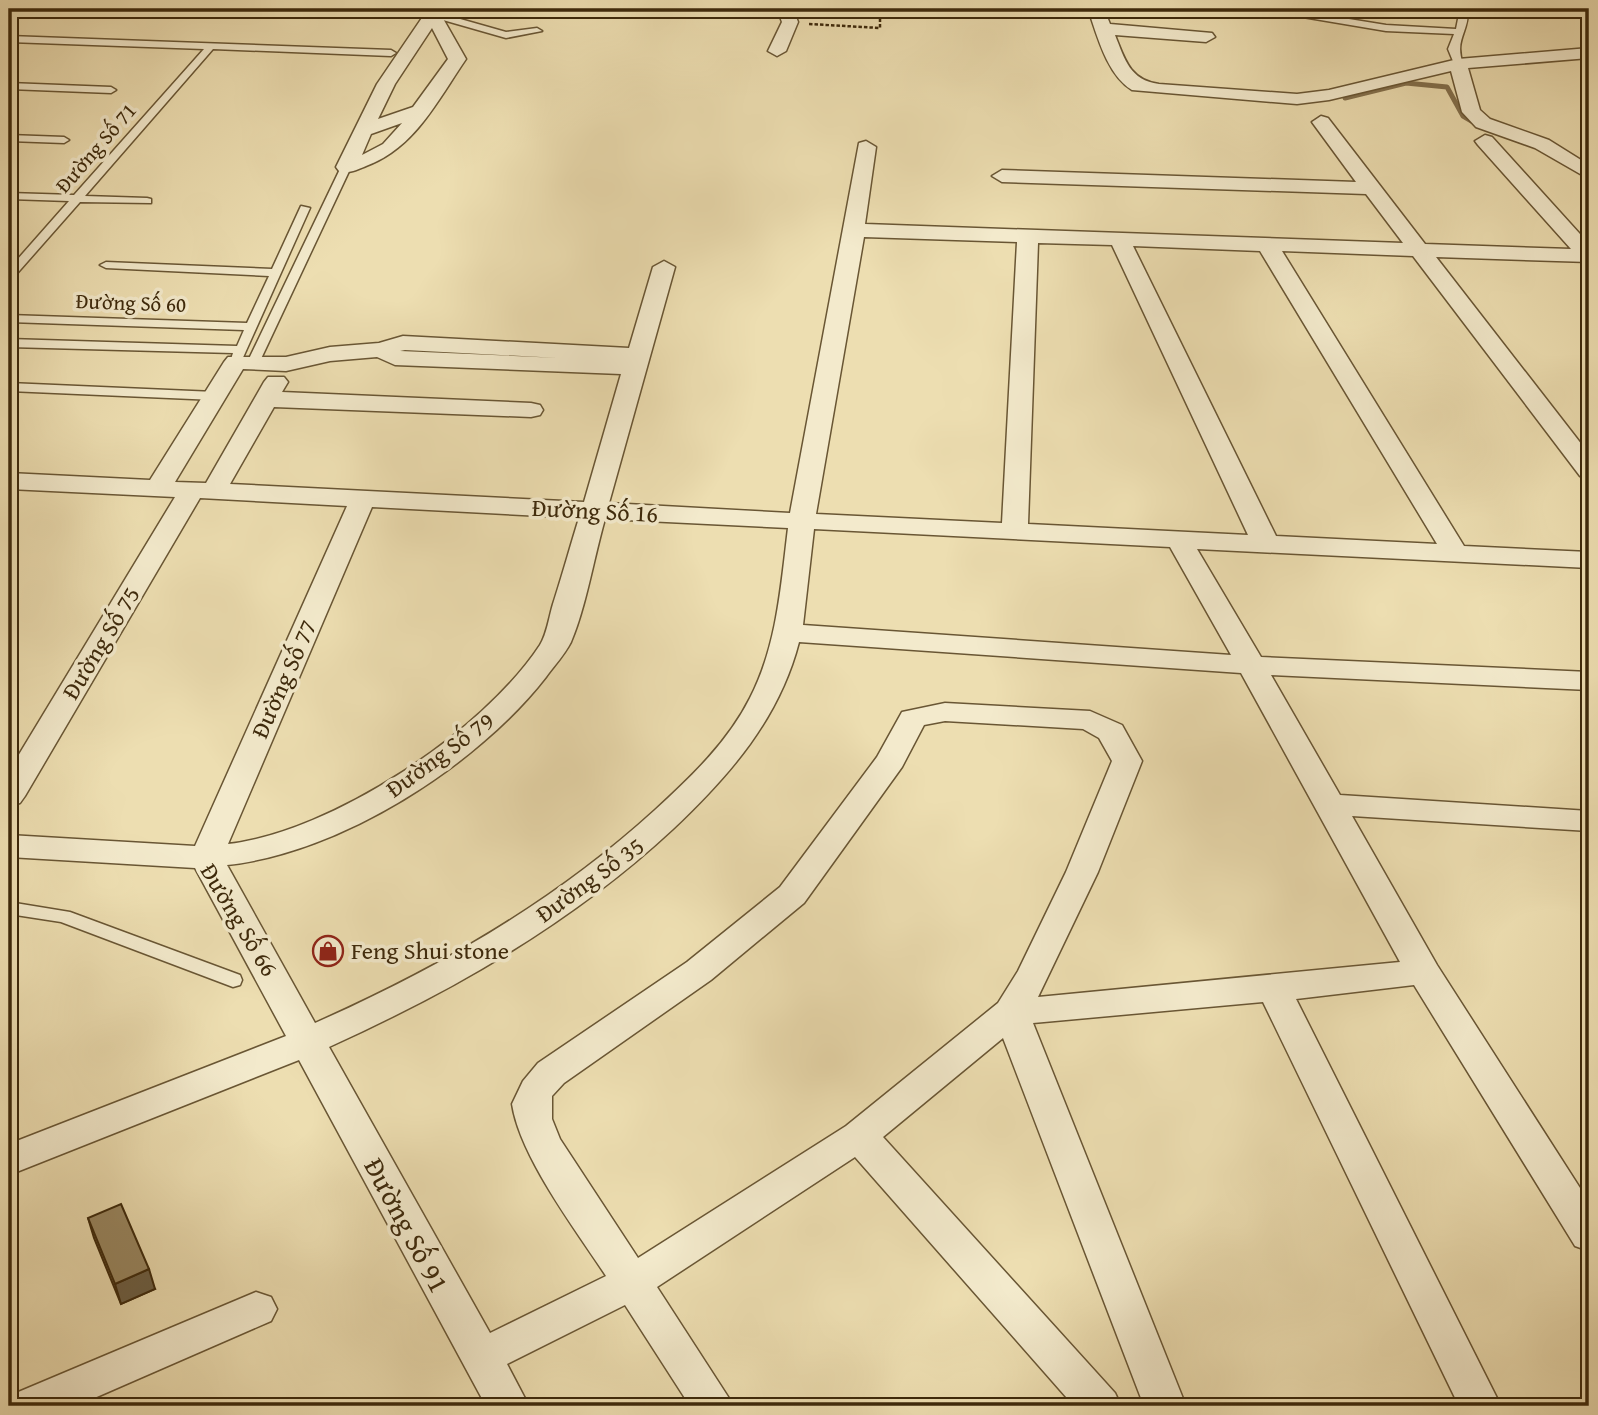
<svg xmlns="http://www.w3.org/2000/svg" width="1598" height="1415" viewBox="0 0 1598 1415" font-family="'Gentium Book Plus',serif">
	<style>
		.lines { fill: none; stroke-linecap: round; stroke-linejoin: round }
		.stream { stroke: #83704d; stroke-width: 5 }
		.lane-casing { stroke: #695634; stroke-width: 3 }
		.street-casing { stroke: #695634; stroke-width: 3 }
		.path { stroke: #3d290b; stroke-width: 2.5; stroke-dasharray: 3.5 2; stroke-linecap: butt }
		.lane { fill: #f3eacc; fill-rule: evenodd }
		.street { fill: #f3eacc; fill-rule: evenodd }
		.wall { fill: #847453; stroke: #3d290b; stroke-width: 2 }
		.shaded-wall { fill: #6b5e44; stroke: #3d290b; stroke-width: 2 }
		.building { fill: #998761; stroke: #3d290b; stroke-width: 2 }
		.labels { text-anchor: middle; stroke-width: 7; stroke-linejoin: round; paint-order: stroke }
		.far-street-label { font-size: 21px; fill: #3d290b; stroke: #f3eacc }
		.street-label { font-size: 24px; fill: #3d290b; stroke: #f3eacc }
		.poi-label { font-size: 24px; fill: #3d290b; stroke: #f3eacc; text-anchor: start }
		.near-street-label { font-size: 28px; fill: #3d290b; stroke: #f3eacc }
	</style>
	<rect width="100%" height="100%" fill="#eddeb1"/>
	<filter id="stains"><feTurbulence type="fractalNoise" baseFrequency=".00286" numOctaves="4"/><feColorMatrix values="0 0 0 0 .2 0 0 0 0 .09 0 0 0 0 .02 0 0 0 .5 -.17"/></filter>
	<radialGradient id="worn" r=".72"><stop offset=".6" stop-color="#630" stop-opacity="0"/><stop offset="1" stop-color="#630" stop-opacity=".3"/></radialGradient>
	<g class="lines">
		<!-- stream -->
		<path class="stream" d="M1345,98L1406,83L1447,87L1463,116L1480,126"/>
		<!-- lane casing -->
		<g class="lane-casing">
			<path id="lane" d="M1269,9H1287L1386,25L1456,29L1460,9H1468C1469,33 1454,39 1463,64L1455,66L1448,49L1454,34L1386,31L1273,12Z
				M432,11L506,32L537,28L542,31L506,38L429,16L428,14Z
				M9,36L391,50L396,53L391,56L213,49L85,196L147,198L151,199V203L80,202L13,278L9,279V269L69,201L9,199V193L74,195L204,49L9,42Z
				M9,83L111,87L116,90L111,93L9,89Z
				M9,135L64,137L69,140L64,143L9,141Z
				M342,165L351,167L259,363L257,366H249L247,363Z
				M301,206L310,208L241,362H233L231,359L233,353L9,347V339L237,346L244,330L9,322V315L247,323L269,276L106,268L100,265L106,262L272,269Z
				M9,383L215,392L221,396L215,400L9,391Z
				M9,902L70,912L240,975L242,980L240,985L233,987L61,922L9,914Z"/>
		</g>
		<!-- street casing -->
		<g class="street-casing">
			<path id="street" d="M428,9H444L441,15L466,59C437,101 415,148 366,166C356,170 349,174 339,171L336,167L377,84ZM432,28L448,59L413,107L378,119L395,84ZM402,123L383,144L362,155L371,134Z
				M777,9H793L798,22L786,51L777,56L768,51L782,22Z
				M1088,9H1104L1110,24L1212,33L1215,37L1206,42L1115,35C1125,60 1130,80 1159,84L1297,94L1329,90L1458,59L1589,48V58L1468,68L1480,110L1490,119L1549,140L1589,165V179L1535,148L1476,127L1462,112L1451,71L1329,100L1297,104L1132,90C1107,75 1097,35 1088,9Z
				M1321,116L1328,118L1425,244L1571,249L1478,145L1475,141L1485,135L1492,137L1589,244V262L1436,257L1589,454V479L1580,476L1413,256L1282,251L1464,546L1589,552V568L1197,549L1261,657L1589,672V690L1271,675L1340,795L1589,811V831L1352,816L1437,965L1589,1202V1251L1575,1246L1414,985L1296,999L1501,1406H1459L1263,1002L1033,1023L1186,1406H1144L1003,1038L883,1137L1115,1393L1121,1406H1074L855,1157L657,1287L734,1406H690L625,1305L507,1364L529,1406H486L299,1060L9,1175V1144L286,1036L195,868L9,857V835L195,846L347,506L200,498L25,796L20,803L9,806V771L175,497L9,489V473L150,480L224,362L228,357H286L330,347L379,343L403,336L629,348L653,267L664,261L675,267L609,503L790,513L859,143L866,141L876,147L865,224L1403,243L1366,194L1002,182L992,176L1002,170L1356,182L1312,122ZM864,237L1017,242L1002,523L816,514ZM1038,243L1112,245L1248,535L1028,524ZM1133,246L1260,251L1437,544L1276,536ZM405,350L559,358L400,351ZM377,357L395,365L621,374L584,502L230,484L274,407L531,417L540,415L543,410L540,405L531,403L282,392L288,382L284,377H268L264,382L206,483L175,482L243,369L286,371L330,361ZM372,507L579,518C570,547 562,576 553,604C549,617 547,634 540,645C483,732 332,832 228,844ZM605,519L788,528C781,585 777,646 750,698C728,742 691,777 655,810C554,902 439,968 315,1023L227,865C340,853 477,766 546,677C554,666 565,654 571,642C586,607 594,557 605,519ZM814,529L1170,547L1231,655L803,625ZM799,642L1241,673L1400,962L1038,997L1098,872L1142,761L1122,725L1090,711L945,703L902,712L877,757L780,887L687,962L538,1063L523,1081L512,1104C520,1157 576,1230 606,1276L490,1333L329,1047C454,990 572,923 673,829C730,775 779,719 799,642ZM945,721L1083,729L1099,738L1112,761L1066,872L1018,971L998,1003L846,1126L638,1258L560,1139L552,1119V1096L564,1083L711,980L804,903L902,767L924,725Z
				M256,1292L271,1297L277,1309L271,1321L76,1406H10L16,1393Z"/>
		</g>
		<!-- path -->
		<path class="path" d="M809,24L880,28V9"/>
		<!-- lane -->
		<use href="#lane" class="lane"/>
		<!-- street -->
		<use href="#street" class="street"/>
	</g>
	<!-- wall -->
	<path class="wall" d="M88,1218L155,1289L121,1304L94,1238Z"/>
	<!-- shaded-wall -->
	<path class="shaded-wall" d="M149,1269L155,1289L121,1304L115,1284Z"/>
	<!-- building -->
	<path class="building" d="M121,1204L149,1269L115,1284L88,1218Z"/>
	<!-- icons -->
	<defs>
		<g id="shop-ring" transform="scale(1.575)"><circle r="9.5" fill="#f3eacc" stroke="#8f2418" stroke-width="1.5"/><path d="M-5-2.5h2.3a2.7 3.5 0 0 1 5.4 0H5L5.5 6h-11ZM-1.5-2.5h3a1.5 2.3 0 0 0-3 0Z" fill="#8f2418"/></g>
	</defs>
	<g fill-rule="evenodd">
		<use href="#shop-ring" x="328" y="951"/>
	</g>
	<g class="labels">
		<!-- far-street labels -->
		<g class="far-street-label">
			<text transform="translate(96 148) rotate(-49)" y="7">Đường Số 71</text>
			<text transform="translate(131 303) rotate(2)" y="7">Đường Số 60</text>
		</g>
		<!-- street labels -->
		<g class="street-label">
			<text transform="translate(595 511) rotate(3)" y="8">Đường Số 16</text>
			<text transform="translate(101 643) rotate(-59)" y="8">Đường Số 75</text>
			<text transform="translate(284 679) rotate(-66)" y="8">Đường Số 77</text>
			<text transform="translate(440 755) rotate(-36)" y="8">Đường Số 79</text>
			<text transform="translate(590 880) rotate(-36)" y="8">Đường Số 35</text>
			<text transform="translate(239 920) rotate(59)" y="8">Đường Số 66</text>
		</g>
		<!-- poi labels -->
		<g class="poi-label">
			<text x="351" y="959">Feng Shui stone</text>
		</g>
		<!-- near-street labels -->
		<g class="near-street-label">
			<text transform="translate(407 1225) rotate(62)" y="10">Đường Số 91</text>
		</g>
	</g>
	<!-- margin -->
	<rect width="1598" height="1415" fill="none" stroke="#eddeb1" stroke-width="35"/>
	<rect x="10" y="10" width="1577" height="1394" fill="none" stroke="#3d290b" stroke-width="3.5"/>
	<rect x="18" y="18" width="1563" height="1380" fill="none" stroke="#3d290b" stroke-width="2"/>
	<rect width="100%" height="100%" filter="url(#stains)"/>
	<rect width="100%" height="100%" fill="url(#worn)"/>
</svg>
